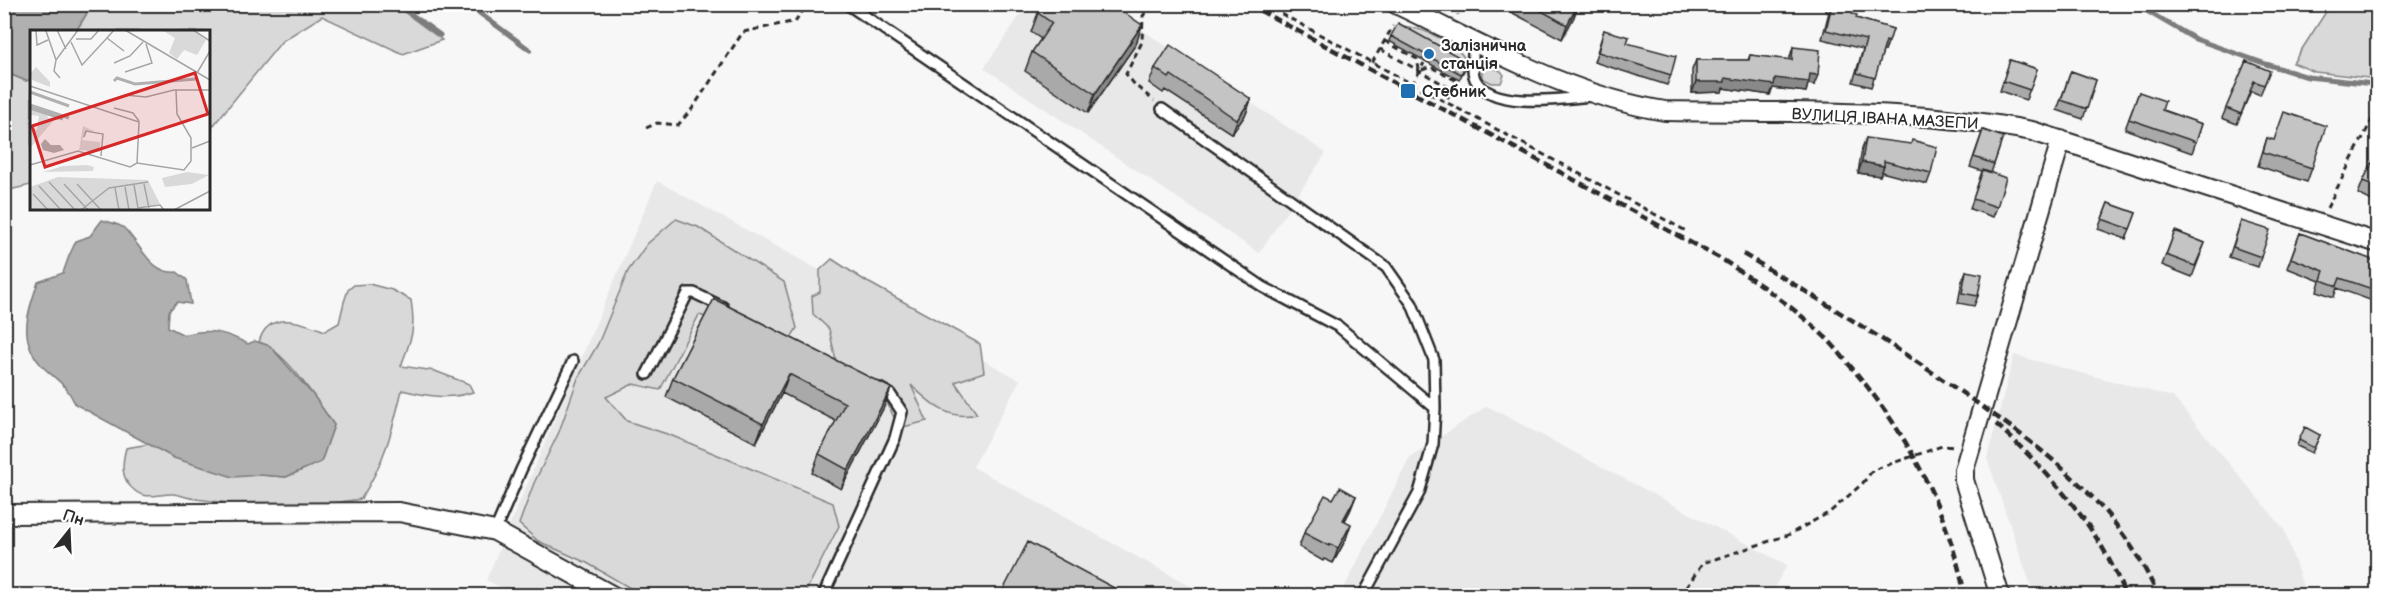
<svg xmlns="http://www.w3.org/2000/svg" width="2382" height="600" viewBox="0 0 2382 600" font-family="'Balsamiq Sans',sans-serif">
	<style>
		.built { fill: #e8e8e8 }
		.green { fill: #d9d9d9; stroke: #828282; stroke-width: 1.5 }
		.water { fill: #b0b0b0; stroke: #7b7b7b; stroke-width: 1.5 }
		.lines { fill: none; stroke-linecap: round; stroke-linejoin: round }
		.stream { stroke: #7b7b7b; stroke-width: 5 }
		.service-casing { stroke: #2b2b2b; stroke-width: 14 }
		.minor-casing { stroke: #2b2b2b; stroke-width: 22 }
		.path { stroke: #2b2b2b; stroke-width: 3; stroke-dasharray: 6 4.5; stroke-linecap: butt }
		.service { stroke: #fff; stroke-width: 9 }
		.minor { stroke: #fff; stroke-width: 18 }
		.rail { stroke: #2b2b2b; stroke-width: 4.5; stroke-dasharray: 9 4.5; stroke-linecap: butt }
		.wall { fill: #a9a9a9; stroke: #2b2b2b; stroke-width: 1.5 }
		.shaded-wall { fill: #898989; stroke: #2b2b2b; stroke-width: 1.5 }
		.building { fill: #c4c4c4; stroke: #2b2b2b; stroke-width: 1.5 }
		.poi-dot { fill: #1f6fb2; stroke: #fff; stroke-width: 2 }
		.labels { text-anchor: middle; stroke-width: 4.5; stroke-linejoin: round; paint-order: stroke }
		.poi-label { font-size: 16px; font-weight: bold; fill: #2b2b2b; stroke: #fff; text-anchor: start }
		.street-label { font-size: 16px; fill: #2b2b2b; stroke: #fff }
		.inset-river { fill: none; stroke: #b0b0b0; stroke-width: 3 }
		.inset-road { fill: none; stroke: #a5a5a5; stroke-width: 1.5 }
		.view { fill: #d62828; fill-opacity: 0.15; stroke: #d62828; stroke-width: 3 }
		.inset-edge { fill: none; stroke: #2b2b2b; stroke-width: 3 }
	</style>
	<rect width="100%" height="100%" fill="#f7f7f7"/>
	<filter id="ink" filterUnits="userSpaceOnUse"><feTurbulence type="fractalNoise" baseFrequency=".0167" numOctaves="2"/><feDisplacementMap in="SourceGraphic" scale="12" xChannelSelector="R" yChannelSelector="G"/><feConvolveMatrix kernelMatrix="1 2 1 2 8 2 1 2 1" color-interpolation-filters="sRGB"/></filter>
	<g filter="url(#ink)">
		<!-- built -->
		<path class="built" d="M1027,5H1105L1326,153L1259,253L984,68Z
			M657,181L1020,380L973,467L1207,595L517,596L486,580Z
			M2014,355L2173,397L2284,529L2306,595H2034L1987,458Z
			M1487,406L1787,565L1770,595L1340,596L1410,457Z"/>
		<!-- green -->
		<path class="green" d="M393,4L442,40L403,54L322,16L282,41L213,126L209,129L208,32L76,31L92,5Z
			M2331,4L2377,5V79L2315,72L2293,63Z
			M1403,26C1422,28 1464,44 1467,66L1438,50Z
			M1489,66L1501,71L1504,75L1501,83H1492L1482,78V70Z
			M4,72L26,81L32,79L31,185L5,191Z
			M676,219L698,227L784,282L797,328L789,341L699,315L660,390L633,384L606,397L627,421L670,435L833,503L839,526L804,595H642L587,563L538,541L519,524L534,483L559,432L578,378L598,344L628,271L647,244Z
			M832,259L864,280L980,344L984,372L955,382L977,414C948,421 930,403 911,385L927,421L899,428L877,381L837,365L829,329L813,314L812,296L820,292V270Z
			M369,284L392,290L411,300C416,331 411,339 401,366L435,371L469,384L473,392C449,400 426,396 402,390C392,432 384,463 361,499C305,508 252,507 196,499C188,498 181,495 173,494C160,493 146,501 134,490C120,479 122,463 126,448L149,444L174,458L260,475L286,477L321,462L334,425C318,402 285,350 259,342C268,309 302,322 325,331L339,323L344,302L348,290L354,285Z"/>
		<!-- water -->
		<path class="water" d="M4,5L5,4L92,5L76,31L32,32L31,79L26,81L5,72Z
			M102,220C109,222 119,224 124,228C141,245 151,275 177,272L187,280L191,304L177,302L169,311L168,327L184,335C210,328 225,332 248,344L255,341L270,346L314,396L334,425L321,462L286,477L260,475L233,477L174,458L75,404C65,382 58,382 42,366C17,338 28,313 38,282L63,273L69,256L76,241L90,236Z"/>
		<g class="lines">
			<!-- stream -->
			<path class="stream" d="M397,4L440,35
				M467,4L530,50
				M2129,4L2140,7L2195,39L2266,64L2308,77L2374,84"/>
			<!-- service casing -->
			<g class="service-casing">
				<path id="service" d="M847,4L1263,287L1339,327L1435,408L1433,444L1419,493L1363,596
					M1474,42C1473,53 1471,69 1475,79C1490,110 1563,99 1590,96
					M1162,109L1386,267L1412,304L1434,360L1435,408
					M647,374L688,293H694L723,307
					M495,531L521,470L573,361
					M823,596L895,438L902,412L890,394L879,388"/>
			</g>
			<!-- minor casing -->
			<g class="minor-casing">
				<path id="minor" d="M1396,4C1483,45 1569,96 1665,111C1788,113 1912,108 2032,131L2378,243
					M4,514L399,512L495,531L613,596
					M2000,596L1964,480V470L2061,140"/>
			</g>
			<!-- path -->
			<path class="path" d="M1152,4L1143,16L1142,42L1126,74L1135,85L1154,101
				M1263,4L1688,232
				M1457,4L1458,15
				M1385,41L1417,59L1419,69
				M1380,49L1452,89
				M1372,63L1393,26
				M1422,70L1431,67L1457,81L1445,102
				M1412,85L1424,63
				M646,128L657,123L678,125L692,109L743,32L796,21L807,4
				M2327,208L2378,108
				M1680,596L1703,563L1788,535L1830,512L1862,484L1873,470L1942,446L1954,447"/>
			<!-- service -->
			<use href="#service" class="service"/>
			<!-- minor -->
			<use href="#minor" class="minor"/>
			<!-- rail -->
			<path class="rail" d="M1248,4L1723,260C1758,283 1794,307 1825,337C1835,346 1843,358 1852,368C1908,434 1948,510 1965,596
				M1743,254C1809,293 1873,332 1936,375C2024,435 2114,493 2158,596
				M1996,424C2046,469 2103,531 2125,596"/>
		</g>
		<!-- wall -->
		<path class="wall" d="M1511,4H1578L1574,17L1562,39L1509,11Z
			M1827,4H1854L1852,14L1856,18L1893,29L1885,51H1883L1871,87L1853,82L1863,49L1822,39L1829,12H1826Z
			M1038,13L1142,25L1136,44L1088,113L1025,71L1032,52L1041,39L1031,32Z
			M1604,30L1671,75L1667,85L1594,62Z
			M1391,36L1466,67L1459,80L1389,41Z
			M1793,47L1814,85L1808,84L1806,92L1773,88L1770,95L1723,88L1722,92L1692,93V70L1696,60H1748L1750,55L1789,60Z
			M2010,60L2037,69L2026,100L2000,91Z
			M2246,61L2266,81L2260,95L2251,91L2237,124L2222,118Z
			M1155,68L1251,99L1246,114L1232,134L1165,90L1163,93L1149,83Z
			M2071,71L2096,80L2083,119L2057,110Z
			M2139,92L2162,110L2202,124L2192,153L2125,129Z
			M1983,130L2003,137L1991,173L1997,207L1993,217L1970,209L1982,171L1970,167Z
			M1866,138L1931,173L1927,184L1881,172L1880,176L1858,173L1862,148Z
			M2267,138L2312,168L2307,182L2258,166Z
			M2378,151V204L2358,194L2363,181Z
			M2108,203L2136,213L2126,239L2098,229Z
			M2241,221L2261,257L2258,267L2229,257Z
			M2175,231L2205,243L2192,277L2162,265Z
			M2300,233L2378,262V303L2337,288L2334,297L2317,291L2320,281L2287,268Z
			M1966,271L1978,296L1974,306L1958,303L1962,281Z
			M714,299L891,388L884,407L841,489L812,473L819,454L836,421L782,393L756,443L666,397L673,378Z
			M2320,435L2312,453L2297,446L2299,440Z
			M1356,496L1350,511L1345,521L1346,539L1333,563L1324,559L1323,561L1299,547L1304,533L1333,499Z"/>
		<!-- shaded-wall -->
		<path class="shaded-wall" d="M1578,4L1574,17L1562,39L1567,25Z
			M1142,25L1136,44L1088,113L1095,94Z
			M1810,74L1818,75L1814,85L1808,84L1806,92L1773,88L1770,95L1723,88L1722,92L1692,93L1696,82L1725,78H1775Z
			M1251,99L1246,114L1232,134L1237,120Z
			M1862,162L1884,166L1880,176L1858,173Z
			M789,374L782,393L756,443L763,424Z
			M891,388L884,407L841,489L848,470Z
			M1356,496L1350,511L1337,534L1343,520Z
			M1351,524L1346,539L1333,563L1338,548Z"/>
		<!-- building -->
		<path class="building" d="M1044,4H1112L1142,25L1095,94L1032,52L1052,23L1038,13Z
			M1529,4H1578L1567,25Z
			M1832,4H1854L1852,14L1857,15L1856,18L1893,29L1889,42L1886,41L1875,78L1857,73L1866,40L1826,30Z
			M1398,23L1468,62L1461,74L1391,36Z
			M1604,30L1629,37L1627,43L1676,56L1671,75L1598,52Z
			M1170,45L1251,99L1237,120L1171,75L1169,78L1155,68Z
			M1793,47L1820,50L1818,75L1810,74L1809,82L1775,78L1774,85L1725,78V82H1696V60H1749L1750,55L1792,60Z
			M2010,60L2037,69L2030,90L2003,81Z
			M2246,61L2270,71L2264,85L2254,81L2241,114L2226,108Z
			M2071,71L2096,80L2087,109L2061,100Z
			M2139,92L2165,101L2162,110L2202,124L2196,142L2129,119Z
			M2284,112L2326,126L2312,168L2263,152L2267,138L2274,140Z
			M1983,130L2003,137L1994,164L1974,157Z
			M1866,138L1911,144L1912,140L1937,147L1931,173L1884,161V166L1862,162Z
			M2378,151V187L2363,181Z
			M1983,170L2006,178L1997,207L1973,199Z
			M2108,203L2136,213L2130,229L2102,219Z
			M2241,221L2270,230L2261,257L2233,247Z
			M2175,231L2205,243L2195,266L2166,255Z
			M2300,233L2378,262V291L2340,278L2337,286L2321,280L2324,271L2291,258Z
			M1966,271L1982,274L1978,296L1962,293Z
			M714,299L891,388L848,470L819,454L845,403L789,374L763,424L673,378Z
			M2305,427L2320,435L2314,448L2299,440Z
			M1340,487L1356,496L1343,520L1351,524L1338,548L1330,544L1329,546L1304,533L1325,495L1333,499Z
			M1028,542L1129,596H1000Z"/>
	</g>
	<!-- markers -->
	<g class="poi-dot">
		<circle cx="1429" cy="54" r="6"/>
		<rect x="1400" y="83" width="16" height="16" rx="3"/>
	</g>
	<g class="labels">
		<!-- poi labels -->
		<g class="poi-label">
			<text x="1441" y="51">Залізнична<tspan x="1441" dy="18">станція</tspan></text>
			<text x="1422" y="97">Стебник</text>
		</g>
		<!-- street labels -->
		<g class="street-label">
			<text transform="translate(1885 118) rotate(3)" y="6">ВУЛИЦЯ ІВАНА МАЗЕПИ</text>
		</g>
	</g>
	<!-- overview -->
	<g transform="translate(30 30)">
		<rect width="180" height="180" fill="#f7f7f7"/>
		<path d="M132,0H162L176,10L167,25L154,20L147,29L139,23L145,8ZM6,37L20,52V57L2,50L1,43ZM0,77L16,82L18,88L33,89L24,90L0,118V100H7L9,86L0,85ZM53,96L64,101L57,102L52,110L70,112V122L49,120ZM57,135L64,137L63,141L13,142L33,136ZM157,142L179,145L162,154L135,157L132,148ZM28,147L118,150L130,174L102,180H0V157Z" fill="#d9d9d9"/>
		<path d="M15,109L21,115H30L34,120L24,123L13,120L11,114Z" fill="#b0b0b0"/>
		<path class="inset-river" d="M84,51L87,48L105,54L166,49M0,62L39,76M0,75L39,88M0,78L33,89"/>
		<path class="inset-road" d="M6,0L7,15L18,10M27,0L36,19M84,0L77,8L94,21M95,0L180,50M163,0L180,11M16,1L26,30M46,9H61L69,0M41,12L52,35L77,8M84,33L100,26L113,12M95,42L122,33L116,14M167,43L180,21M30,48L24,41L26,30L48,0M0,56L109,92L107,133M95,65L116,67L144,60H180M84,78L103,83L109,91M54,107L56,101L73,104L71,126M162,118L180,111M0,135L48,121L100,137L107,133L154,140L161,131V108L147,84L146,60M19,152L45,180M34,154L58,180M47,154L71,180M114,154L119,178M104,155L108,178L130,175L134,180M9,156L31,180M95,157L99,180M85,158L89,180M3,164L18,180M51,180L79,158L118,152M144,180L180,161"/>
		<path class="view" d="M165,43L178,84L15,137L2,96Z"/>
		<rect width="180" height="180" class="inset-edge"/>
	</g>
	<!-- margin -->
	<rect width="2382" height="600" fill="none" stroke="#fff" stroke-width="24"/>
	<rect x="12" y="12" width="2358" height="576" fill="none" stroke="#2b2b2b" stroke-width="2" filter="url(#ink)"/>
	<!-- north arrow -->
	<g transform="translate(69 531) rotate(18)" stroke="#ffffff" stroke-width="4.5" paint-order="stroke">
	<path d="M0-4.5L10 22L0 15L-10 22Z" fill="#2b2b2b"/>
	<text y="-9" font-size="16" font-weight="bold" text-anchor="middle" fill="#2b2b2b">Пн</text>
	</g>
</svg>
